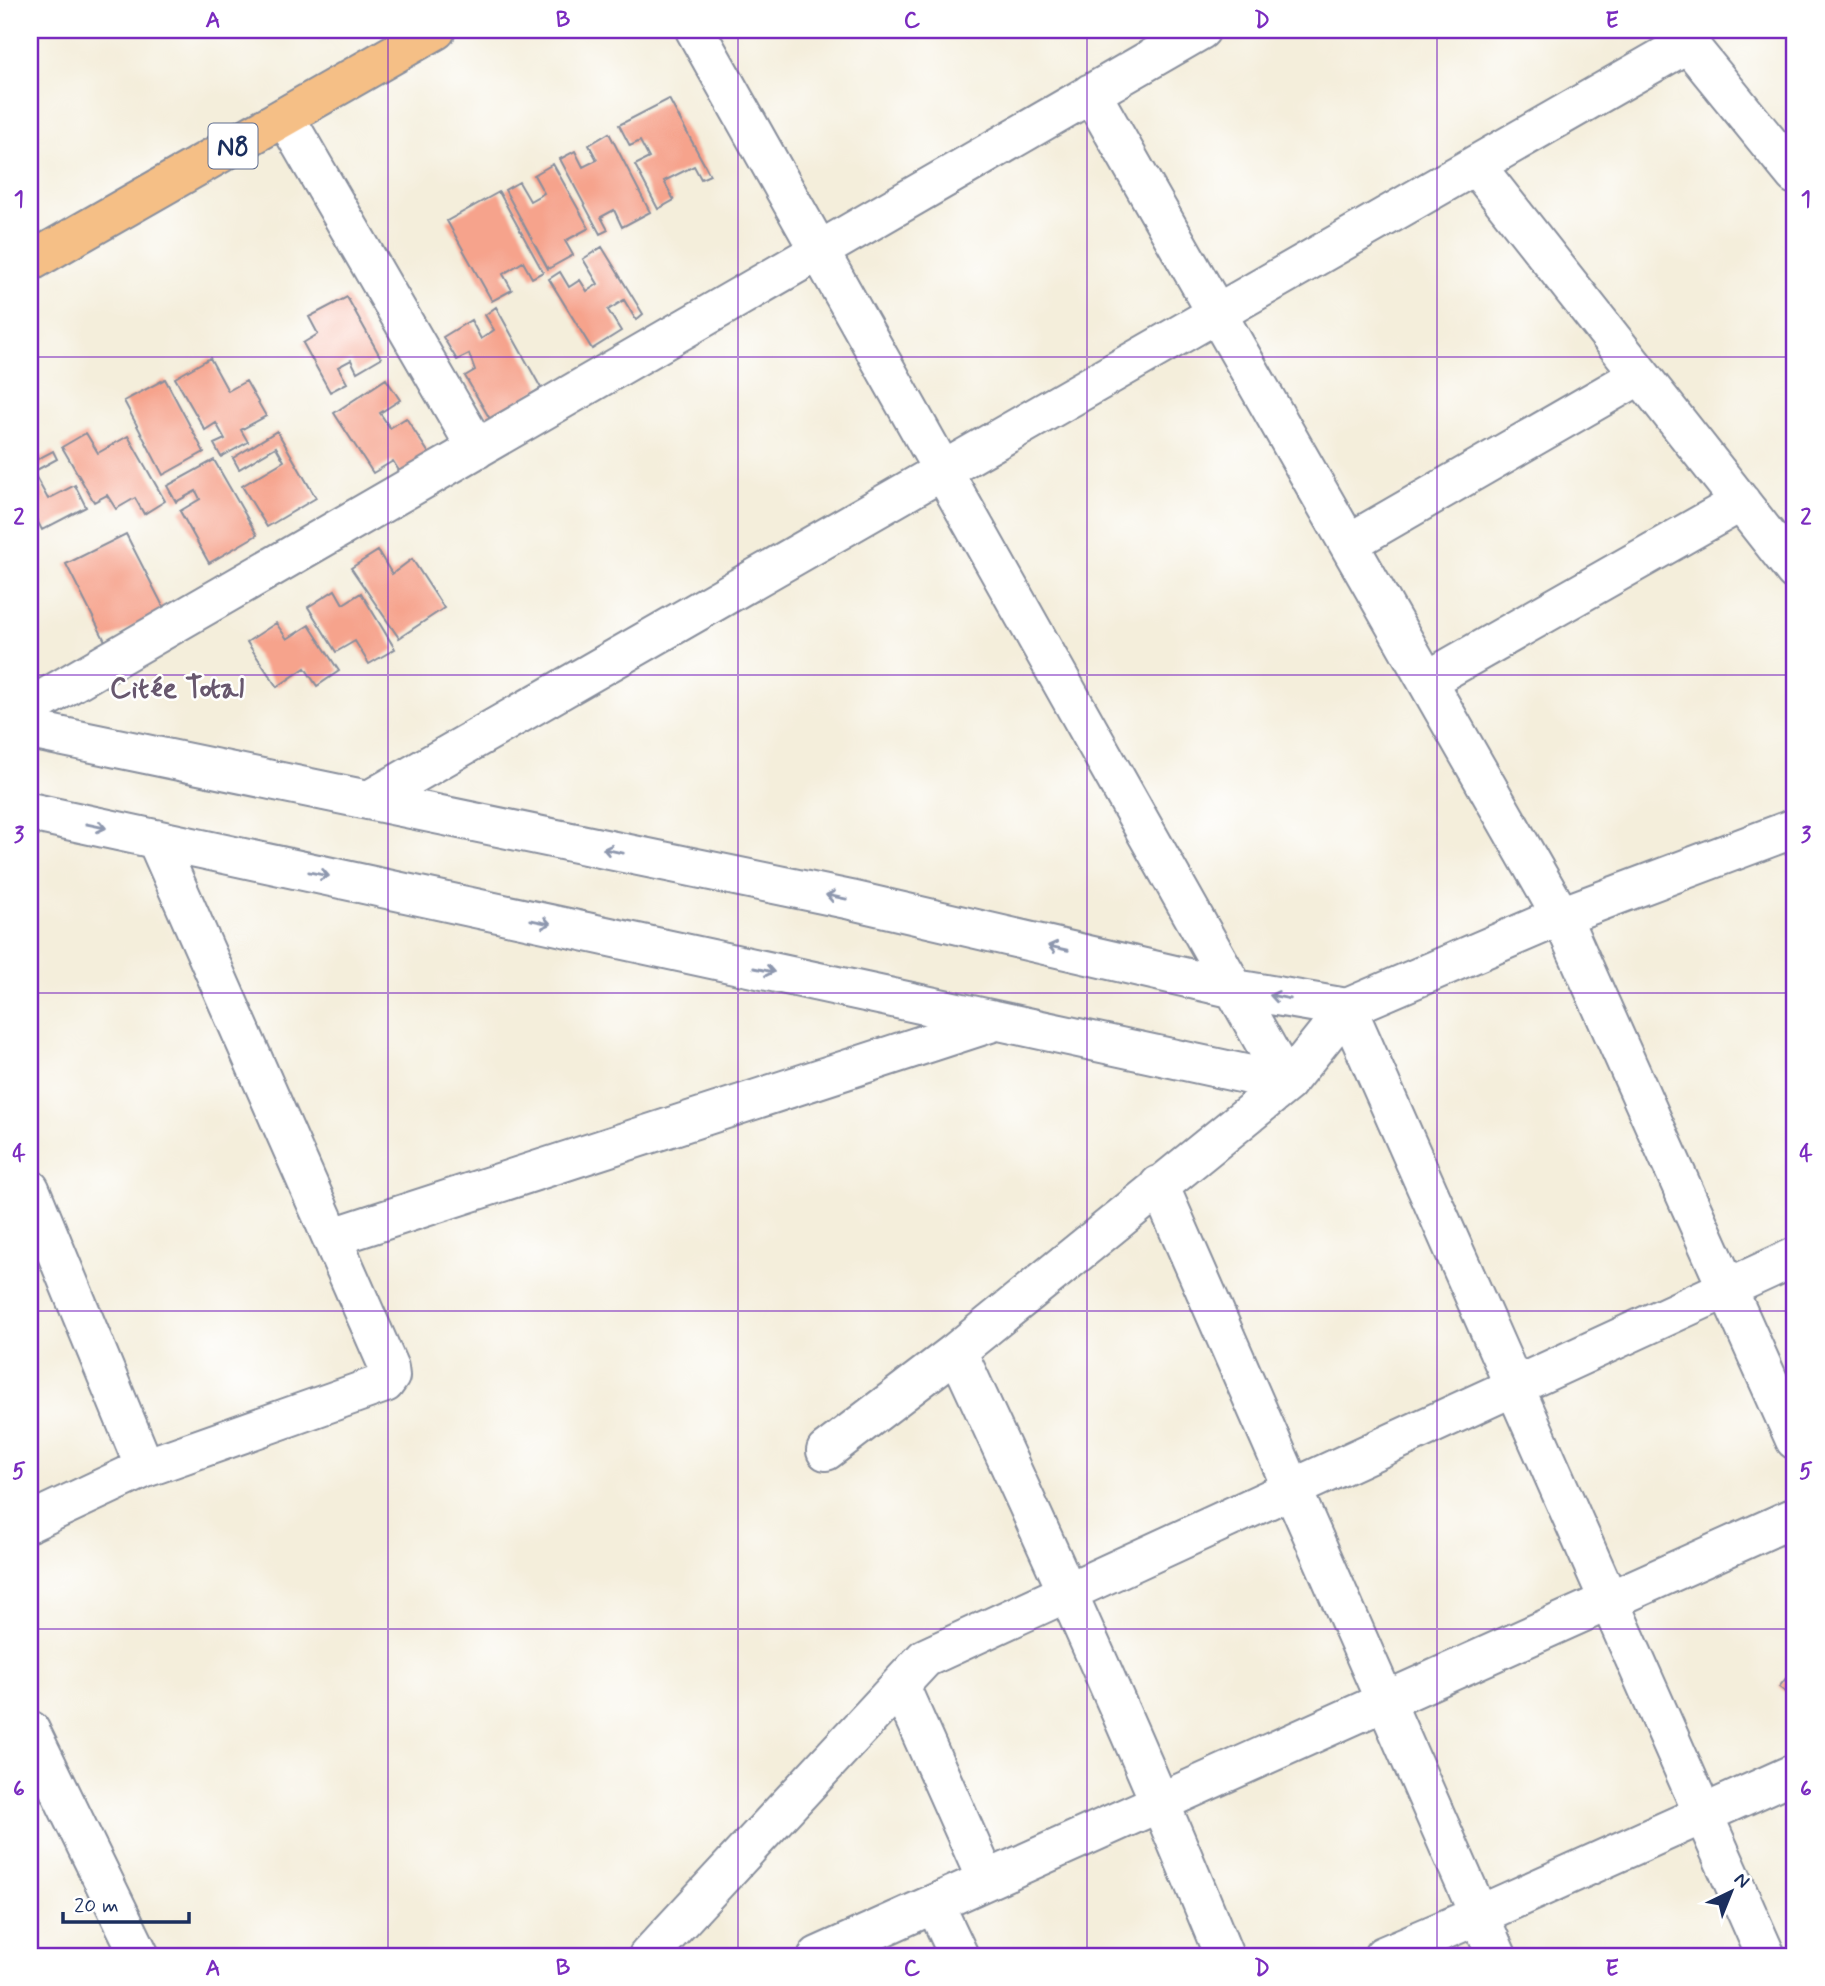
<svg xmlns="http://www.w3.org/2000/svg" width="1825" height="1986" viewBox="0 0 1825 1986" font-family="Mynerve,sans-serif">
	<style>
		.building { fill: #f6a38c }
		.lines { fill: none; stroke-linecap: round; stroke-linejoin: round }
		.street-casing { stroke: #888e9c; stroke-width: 42 }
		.primary-casing { stroke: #888e9c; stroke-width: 42 }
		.street { stroke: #fff; stroke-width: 38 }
		.primary { stroke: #f5bf86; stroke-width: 38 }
		.oneway { stroke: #8d97ae }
		.grid { fill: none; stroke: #7b2cbf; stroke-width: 2; stroke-opacity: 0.55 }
		.labels { text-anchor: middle; stroke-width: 5; stroke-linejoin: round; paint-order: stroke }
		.shield { fill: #fff; stroke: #5f6d8e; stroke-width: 2 }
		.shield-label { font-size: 26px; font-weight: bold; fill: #1b2f5e }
		.neighbourhood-label { font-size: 30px; font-weight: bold; fill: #68586e; stroke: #fff }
		.neatline { fill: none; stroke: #7b2cbf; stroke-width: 2.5 }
		.grid-label { font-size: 23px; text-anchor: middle; font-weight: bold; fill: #7b2cbf }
	</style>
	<rect width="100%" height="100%" fill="#fff"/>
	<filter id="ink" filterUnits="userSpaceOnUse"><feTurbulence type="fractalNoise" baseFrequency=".0143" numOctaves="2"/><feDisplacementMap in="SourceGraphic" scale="14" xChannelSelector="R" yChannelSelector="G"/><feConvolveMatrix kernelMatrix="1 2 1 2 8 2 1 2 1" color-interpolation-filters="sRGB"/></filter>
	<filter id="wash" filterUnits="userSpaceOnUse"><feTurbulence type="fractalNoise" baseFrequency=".00686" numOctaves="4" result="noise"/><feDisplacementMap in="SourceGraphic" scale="28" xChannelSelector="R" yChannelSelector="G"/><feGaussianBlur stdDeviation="1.57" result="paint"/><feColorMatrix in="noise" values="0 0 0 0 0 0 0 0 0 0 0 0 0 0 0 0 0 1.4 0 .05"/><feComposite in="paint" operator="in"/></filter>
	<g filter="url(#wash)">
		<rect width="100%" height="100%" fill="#f4eedb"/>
		<g id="blocks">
			<!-- building -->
			<path class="building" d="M669,99L710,175L701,179L694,166L664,181L674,200L658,209L635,165L649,158L640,141L630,146L619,125Z
				M609,133L650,212L622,227L614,210L601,217L608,230L600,234L560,159L575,151L583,167L597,160L589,145Z
				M553,164L589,228L565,241L573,255L548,269L505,190L519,182L530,201L544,193L534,175Z
				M499,192L543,272L532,278L523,262L503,274L512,290L492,301L447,221Z
				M602,247L643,314L636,320L624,300L608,310L621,331L592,349L549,279L560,272L569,287L580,280L587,291L598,284L583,259Z
				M347,297L381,358L357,372L351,360L338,367L347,383L330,392L303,343L318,334L309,317Z
				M496,307L541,388L490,419L465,376L475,370L469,354L457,360L443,337L471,320L481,339L494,330L485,315Z
				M210,358L228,391L246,381L266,416L241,430L248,442L221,457L214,444L225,439L216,423L205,430L175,378Z
				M165,379L204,452L163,475L124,401Z
				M386,379L400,400L380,413L390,428L406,418L432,458L403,477L393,461L373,473L334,413Z
				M277,431L316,498L267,527L242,486L284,461L276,447L239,469L233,458Z
				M86,433L98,453L128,436L165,501L144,514L135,498L116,509L107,495L94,502L62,447Z
				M53,451L57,459L33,472L48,499L75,485L86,507L42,530L30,507V463Z
				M214,460L257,535L209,563L180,511L200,499L196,491L176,502L167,486Z
				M126,534L165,610L105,641L66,564Z
				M378,551L392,574L412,559L444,608L399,638L351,568Z
				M335,590L343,604L361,593L395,649L369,664L355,641L336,652L308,607Z
				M276,623L287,639L309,625L339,671L317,686L305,668L277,687L247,642Z
				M1795,1667V1699L1779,1687Z"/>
		</g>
	</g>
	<g filter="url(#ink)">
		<use href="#blocks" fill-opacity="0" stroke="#888e9c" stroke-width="2"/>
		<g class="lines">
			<!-- street casing -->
			<g class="street-casing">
				<path id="street" d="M695,30L1287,1083
					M1677,30L1795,175
					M1091,93L1561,916L1795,1440
					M285,117L477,449
					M1476,166L1795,571
					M1349,543L1640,375
					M1428,680L1741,502
					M30,707L1201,30
					M30,730L851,900L1235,989L1347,1008
					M369,800L1688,43
					M30,812L1287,1083
					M1347,1008L1766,1956
					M1159,1185L1497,1956
					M30,1189L145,1468
					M333,1237L996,1021
					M957,1351C1050,1551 1141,1752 1224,1956
					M826,1451L957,1351L1287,1083L1347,1008L1561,916L1795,828
					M30,1522L145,1468L385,1383L390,1376L389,1368L156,839
					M900,1686L986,1879
					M30,1730L140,1956
					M935,1905L959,1956
					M648,1956L925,1658L1795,1257
					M818,1956L1795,1517
					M1383,1956L1479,1915L1795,1773"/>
			</g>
			<!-- primary casing -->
			<g class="primary-casing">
				<path id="primary" d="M30,262L436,30"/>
			</g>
			<!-- street -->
			<use href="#street" class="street"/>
			<!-- primary -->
			<use href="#primary" class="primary"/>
		</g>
		<!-- one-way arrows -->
		<defs><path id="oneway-shaft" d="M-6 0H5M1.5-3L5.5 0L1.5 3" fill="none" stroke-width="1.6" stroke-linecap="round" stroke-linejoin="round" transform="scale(1.75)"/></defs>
		<g class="oneway">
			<use href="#oneway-shaft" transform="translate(96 826) rotate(12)"/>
			<use href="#oneway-shaft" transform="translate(613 851) rotate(-168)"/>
			<use href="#oneway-shaft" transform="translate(319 874) rotate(12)"/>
			<use href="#oneway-shaft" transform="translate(836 897) rotate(-168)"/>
			<use href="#oneway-shaft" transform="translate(541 922) rotate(12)"/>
			<use href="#oneway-shaft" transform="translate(1058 948) rotate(-167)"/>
			<use href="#oneway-shaft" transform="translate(764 970) rotate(12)"/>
			<use href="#oneway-shaft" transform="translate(1280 997) rotate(-170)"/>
		</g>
	</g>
	<!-- grid -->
	<path class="grid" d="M388,30V1956M738,30V1956M1087,30V1956M1437,30V1956M30,357H1795M30,675H1795M30,993H1795M30,1311H1795M30,1629H1795"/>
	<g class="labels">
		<!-- shield labels -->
		<rect class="shield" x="208.5" y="123.5" width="49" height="45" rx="5"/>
		<g class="shield-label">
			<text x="233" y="155">N8</text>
		</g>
		<!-- neighbourhood labels -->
		<g class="neighbourhood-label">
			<text x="177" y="697">Citée Total</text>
		</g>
	</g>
	<!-- margin -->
	<rect width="1825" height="1986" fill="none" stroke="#fff" stroke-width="77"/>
	<!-- north arrow -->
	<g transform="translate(1731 1892) rotate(43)" stroke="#ffffff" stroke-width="5" paint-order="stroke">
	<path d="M0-5L12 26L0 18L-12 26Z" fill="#1b2f5e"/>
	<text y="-10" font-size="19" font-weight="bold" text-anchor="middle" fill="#1b2f5e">N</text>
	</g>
	<!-- scale -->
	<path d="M63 1912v10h126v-10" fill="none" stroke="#1b2f5e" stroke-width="3.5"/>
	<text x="74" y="1912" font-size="21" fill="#1b2f5e" stroke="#ffffff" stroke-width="5" paint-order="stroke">20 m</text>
	<rect x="38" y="38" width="1748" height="1910" class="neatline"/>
	<g class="grid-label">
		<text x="213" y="27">A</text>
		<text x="563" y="27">B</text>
		<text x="912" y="27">C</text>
		<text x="1262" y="27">D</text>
		<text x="1612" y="27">E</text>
		<text x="19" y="206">1</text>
		<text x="1806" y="206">1</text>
		<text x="19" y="524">2</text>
		<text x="1806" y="524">2</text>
		<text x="19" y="842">3</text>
		<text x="1806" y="842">3</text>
		<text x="19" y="1160">4</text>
		<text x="1806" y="1160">4</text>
		<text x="19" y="1478">5</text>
		<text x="1806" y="1478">5</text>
		<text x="19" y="1796">6</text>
		<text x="1806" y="1796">6</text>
		<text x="213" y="1975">A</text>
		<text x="563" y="1975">B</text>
		<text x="912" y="1975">C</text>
		<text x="1262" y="1975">D</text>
		<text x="1612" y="1975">E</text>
	</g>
</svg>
